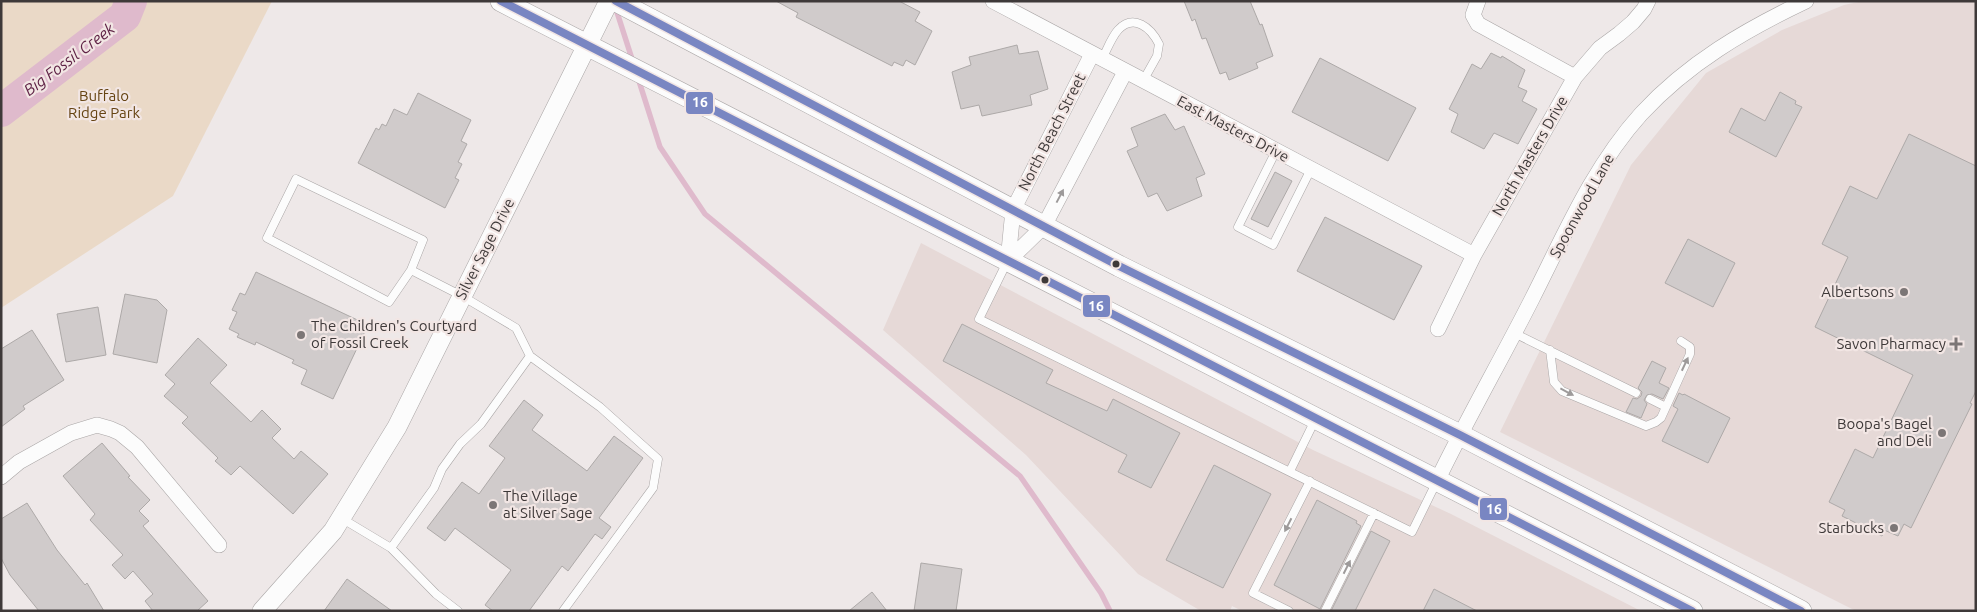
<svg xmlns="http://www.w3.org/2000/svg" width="1977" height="612" viewBox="0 0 1977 612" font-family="Ubuntu,sans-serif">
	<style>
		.built { fill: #e6d9d7 }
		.green { fill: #ead9c7 }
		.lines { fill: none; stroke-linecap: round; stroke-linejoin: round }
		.stream { stroke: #dfbacc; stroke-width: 5.5 }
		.river { stroke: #dfbacc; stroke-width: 32 }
		.building { fill: #d0cbcb; stroke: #ada9a8 }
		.service-casing { stroke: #aaa6a6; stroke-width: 9 }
		.minor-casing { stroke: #aaa6a6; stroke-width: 16 }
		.tertiary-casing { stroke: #aaa6a6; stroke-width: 20 }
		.secondary-casing { stroke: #aaa6a6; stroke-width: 22 }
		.service { stroke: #fcfcfc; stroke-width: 8 }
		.minor { stroke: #fcfcfc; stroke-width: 15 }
		.tertiary { stroke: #fcfcfc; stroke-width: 19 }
		.secondary { stroke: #fcfcfc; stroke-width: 21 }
		.bus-1-casing { stroke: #f2e6e4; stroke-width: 11 }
		.bus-1 { stroke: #7986c2; stroke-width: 8 }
		.oneway { fill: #9d9a9a }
		.bus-dot { fill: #3e3939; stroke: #f2e6e4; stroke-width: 2 }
		.poi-dot { fill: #7c7676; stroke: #f2e6e4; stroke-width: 2 }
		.labels { text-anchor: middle; stroke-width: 4.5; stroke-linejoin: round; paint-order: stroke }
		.park-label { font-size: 15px; fill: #664413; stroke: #f2e6e4 }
		.street-label { font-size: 15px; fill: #3e3939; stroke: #f2e6e4 }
		.poi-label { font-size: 15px; fill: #3e3939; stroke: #f2e6e4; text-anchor: end }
		.water-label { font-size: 16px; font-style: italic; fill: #5f2346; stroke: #f2e6e4 }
		.line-badge { stroke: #f2e6e4; stroke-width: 2 }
		.badge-label { font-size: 14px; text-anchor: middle; font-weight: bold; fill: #fff }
	</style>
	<rect width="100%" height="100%" fill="#eee8e8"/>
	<!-- built -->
	<path class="built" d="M1863,1H1976V611H1856L1500,432L1631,165L1706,73L1782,30L1844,5Z
		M921,243L1313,450L1451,514L1641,611H1242L1232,606L1230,611H1201L1138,574L1026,455L883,330Z"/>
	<!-- green -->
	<path class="green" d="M1,1H272L173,196L1,308Z"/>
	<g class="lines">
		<!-- stream -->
		<path class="stream" d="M615,6L633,62
			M638,78L660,147L705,214L1020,476L1101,593L1110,611"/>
		<!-- river -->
		<path class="river" d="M1,111L125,16L131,1"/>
	</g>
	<!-- building -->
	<path class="building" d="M776,1H899L920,12L915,21L932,31L915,65L906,60L903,66L894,62L892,66L796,17L798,13Z
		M1184,1H1250L1260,25L1262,24L1273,56L1256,63L1258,68L1229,80L1226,72L1220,74L1206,38L1202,39L1195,19L1192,21Z
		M1017,45L1019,54L1038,51L1048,89L1030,95L1032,105L1006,111L982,116L979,105L961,109L952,72L971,65L969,57Z
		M1491,53L1501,58L1502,56L1525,70L1518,87L1527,91L1522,101L1537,109L1518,144L1494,133L1484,149L1451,132L1458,114L1449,109L1472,64L1481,69Z
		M1320,58L1416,108L1388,161L1292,112Z
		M1780,92L1796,101L1795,104L1802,107L1776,157L1729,132L1741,108L1765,121Z
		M418,93L471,120L461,141L467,144L458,162L462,164L455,178L459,180L445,208L358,163L376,128L379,130L382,124L386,126L394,109L407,115Z
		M1165,114L1175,130L1184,126L1205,174L1196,178L1202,196L1167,211L1157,193L1148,197L1127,151L1138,146L1131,128Z
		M1909,134L1976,166V391L1970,403L1972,404L1911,528L1904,524L1898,536L1884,530L1882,536L1842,516L1845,510L1829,502L1855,449L1873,458L1913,375L1815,327L1848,257L1822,244L1850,186L1877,199Z
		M1275,172L1292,181L1268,227L1251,219Z
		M1325,217L1422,266L1394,320L1297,271Z
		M1688,239L1735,263L1713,307L1665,283Z
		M256,272L368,325L333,399L301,384L307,370L292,363L294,360L256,342L255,345L237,337L239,334L229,329L237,312L232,310L240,293L245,295Z
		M125,294L157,300L167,310L157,363L113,354Z
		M98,307L106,355L66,362L57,314Z
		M962,324L1053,370L1046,383L1107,411L1113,399L1180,433L1151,488L1118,472L1127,455L943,361Z
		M32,330L64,380L23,406L25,409L1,427V349Z
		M198,338L227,365L210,383L251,422L262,410L281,429L272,438L294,459L301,451L328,474L293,514L240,466L231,475L215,461L218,458L182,423L188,417L164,396L175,384L165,375Z
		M1652,361L1666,368L1659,383L1669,388L1663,399L1652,394L1647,395L1644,400L1647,404L1641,418L1626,412L1633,398L1637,399L1641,396L1642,392L1638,388Z
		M1679,393L1683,395L1684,394L1730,418L1708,463L1662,441L1678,409L1673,406Z
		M524,400L543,415L532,430L587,471L614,436L643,458L599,518L611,527L602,539L595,534L568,571L562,566L529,611H493L485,605L511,570L455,528L445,541L427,528L462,482L479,494L505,458L489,446Z
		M102,443L130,476L128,477L150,500L139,511L149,521L143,526L208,601L197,611H153L145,601L153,594L133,571L125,579L112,565L123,555L90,520L95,514L63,476Z
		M1214,465L1271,494L1223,588L1166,560Z
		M1317,500L1357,521L1356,523L1361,526L1320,609L1274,585Z
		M27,503L57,550L85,585L87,583L104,611H39L10,575L1,558V519Z
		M1371,531L1390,541L1355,611H1331Z
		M921,563L962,569L956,611H914Z
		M347,579L392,611H324Z
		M1434,589L1477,611H1423Z
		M872,592L887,611H849Z"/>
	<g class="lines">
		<!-- service casing -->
		<g class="service-casing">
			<path id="service" d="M1102,59C1107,50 1111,38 1118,30C1134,13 1151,28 1159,44L1157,56L1143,81
				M1276,151L1238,227L1273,245L1311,169
				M1007,262L979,319L1412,532L1437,481
				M1514,333L1636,393
				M1550,350L1554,382L1562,391L1646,426L1656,422L1661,418L1690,354V347L1681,341
				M530,356L600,407L658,459L653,488L563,611
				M1650,399L1666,407
				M1290,471L1315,420
				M341,518L391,548L434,488L442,469L460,444L481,424L530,356L516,328L462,296L411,270L423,240L296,179L267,238L389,302L411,270
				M391,548L436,594L458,611
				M1289,611L1253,593L1310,481
				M1325,611L1374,513"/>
		</g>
		<!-- minor casing -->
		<g class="minor-casing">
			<path id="minor" d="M993,1L1474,255
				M1478,1L1473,15L1478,24L1575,77
				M1008,261L1013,210L1092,54
				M1008,261L1044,226L1125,72
				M1438,329L1474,255L1575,77L1600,48L1619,34L1633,22L1644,9L1648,1
				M1,477L19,462L71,433L97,425L111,429L120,433L137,447L219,545
				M1437,481C1467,419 1501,360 1532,299C1564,236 1593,167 1641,114C1688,63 1745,30 1806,1"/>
		</g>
		<!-- tertiary casing -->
		<g class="tertiary-casing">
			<path id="tertiary" d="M262,611L333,531L397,427L609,1"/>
		</g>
		<!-- secondary casing -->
		<g class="secondary-casing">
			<path id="secondary" d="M501,1L1692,611
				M616,1L1119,266L1460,435L1801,611"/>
		</g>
		<!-- service -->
		<use href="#service" class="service"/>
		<!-- minor -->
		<use href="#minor" class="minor"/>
		<!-- tertiary -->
		<use href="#tertiary" class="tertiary"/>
		<!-- secondary -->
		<use href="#secondary" class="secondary"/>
		<!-- bus-1 casing -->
		<g class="bus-1-casing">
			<path id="bus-1" d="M501,1L1692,611
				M616,1L1119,266L1460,435L1801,611"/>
		</g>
		<!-- bus-1 -->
		<use href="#bus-1" class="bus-1"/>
	</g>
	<!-- one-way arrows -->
	<defs><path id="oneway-solid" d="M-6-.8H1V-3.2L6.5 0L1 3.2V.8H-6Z" transform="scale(1.25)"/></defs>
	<g class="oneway">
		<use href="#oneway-solid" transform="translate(1060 196) rotate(-62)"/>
		<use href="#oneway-solid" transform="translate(1685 364) rotate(-65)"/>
		<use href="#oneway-solid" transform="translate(1567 392) rotate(28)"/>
		<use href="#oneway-solid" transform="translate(1288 525) rotate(117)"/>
		<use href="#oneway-solid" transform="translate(1347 567) rotate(-63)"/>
	</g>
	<!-- markers -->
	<g class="bus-dot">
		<circle cx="1116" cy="264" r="4.5"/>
		<circle cx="1045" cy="280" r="4.5"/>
	</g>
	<g class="poi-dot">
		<circle cx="1904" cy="292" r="5"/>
		<circle cx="301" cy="335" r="5"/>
		<path d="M1953.5 336.5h5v5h5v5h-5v5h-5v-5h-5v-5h5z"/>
		<circle cx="1942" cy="433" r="5"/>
		<circle cx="493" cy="505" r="5"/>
		<circle cx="1894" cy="528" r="5"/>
	</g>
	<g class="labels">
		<!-- park labels -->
		<g class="park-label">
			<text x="104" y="101">Buffalo<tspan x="104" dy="17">Ridge Park</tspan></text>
		</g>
		<!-- street labels -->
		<g class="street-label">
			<text transform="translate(1233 129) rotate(28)" y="5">East Masters Drive</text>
			<text transform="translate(1052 132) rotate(-63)" y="5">North Beach Street</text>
			<text transform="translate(1530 156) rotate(-60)" y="5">North Masters Drive</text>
			<text transform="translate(1582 206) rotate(-61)" y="5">Spoonwood Lane</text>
			<text transform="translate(485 249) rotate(-63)" y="5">Silver Sage Drive</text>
		</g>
		<!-- poi labels -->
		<g class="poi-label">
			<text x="1894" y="297">Albertsons</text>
			<text x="311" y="331" text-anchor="start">The Children's Courtyard<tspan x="311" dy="17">of Fossil Creek</tspan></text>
			<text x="1946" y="349">Savon Pharmacy</text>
			<text x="1932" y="429">Boopa's Bagel<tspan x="1932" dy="17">and Deli</tspan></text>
			<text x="503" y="501" text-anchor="start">The Village<tspan x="503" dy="17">at Silver Sage</tspan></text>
			<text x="1884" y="533">Starbucks</text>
		</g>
		<!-- water labels -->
		<g class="water-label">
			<text transform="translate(69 59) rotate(-37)" y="6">Big Fossil Creek</text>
		</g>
	</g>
	<g class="line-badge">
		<rect x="685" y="91" width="29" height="24" rx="5" fill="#7986c2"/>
		<rect x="1082" y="294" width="29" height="24" rx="5" fill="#7986c2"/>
		<rect x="1479" y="497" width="29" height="24" rx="5" fill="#7986c2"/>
	</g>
	<g class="badge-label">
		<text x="700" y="107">16</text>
		<text x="1096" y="311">16</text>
		<text x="1494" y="514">16</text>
	</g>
	<!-- border -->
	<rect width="1977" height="612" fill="none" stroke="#3e3939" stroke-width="5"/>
</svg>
